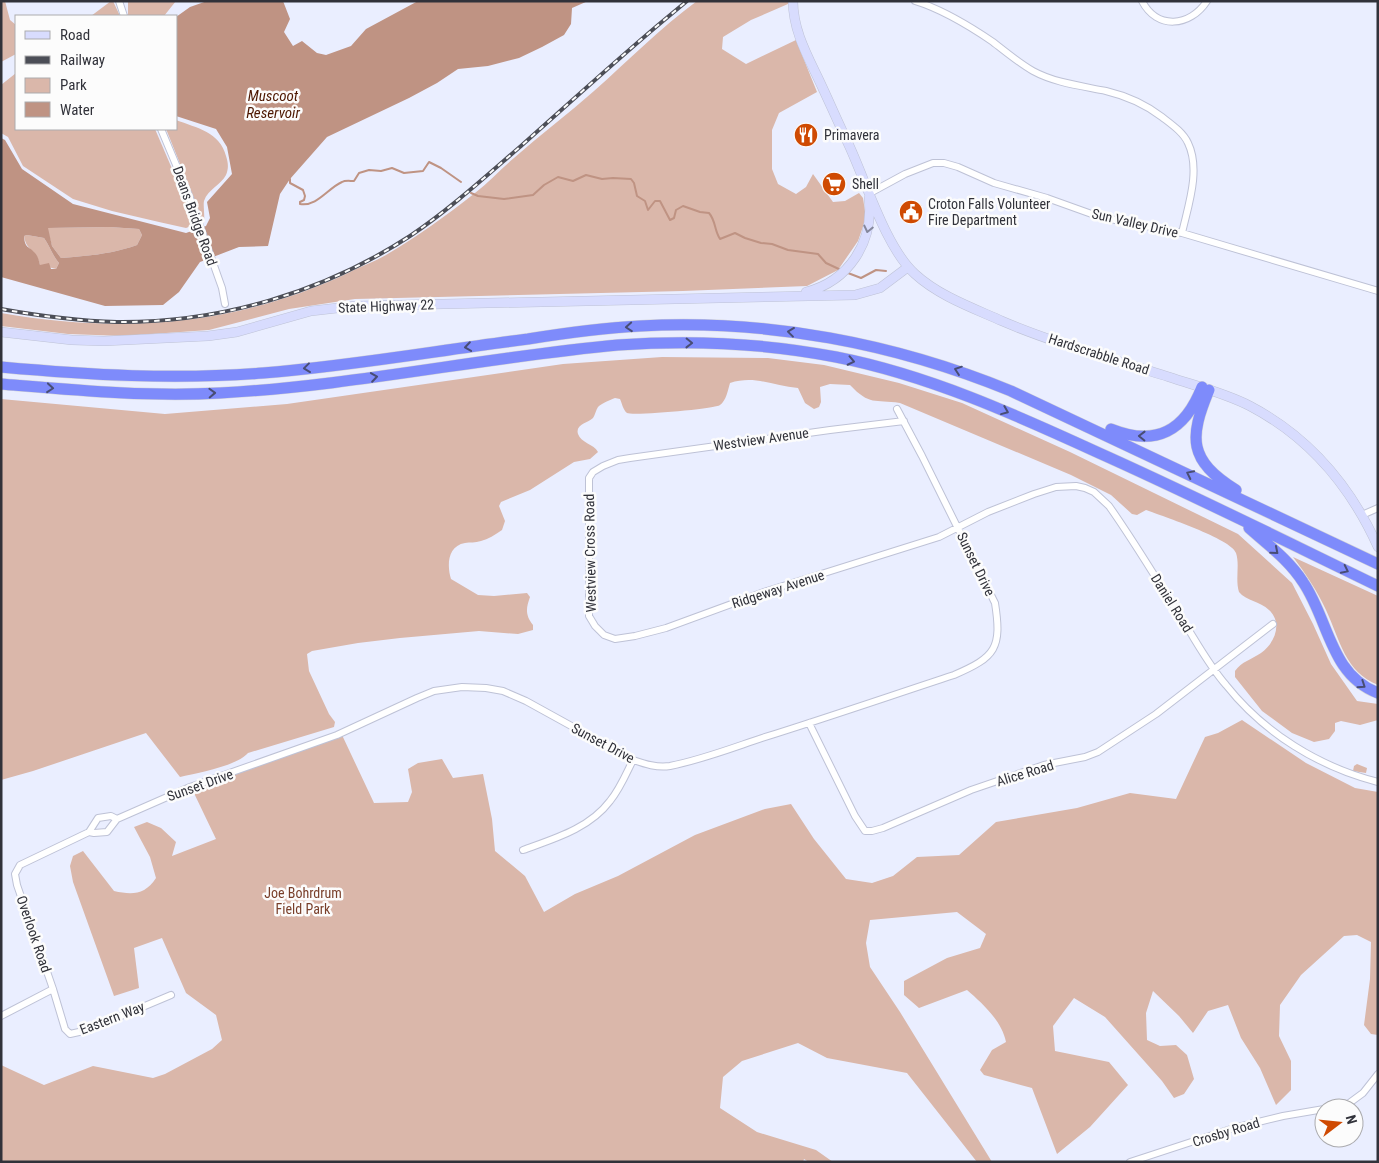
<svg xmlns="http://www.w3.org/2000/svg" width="1379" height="1163" viewBox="0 0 1379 1163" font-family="'Roboto Condensed',sans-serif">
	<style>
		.green { fill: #dab7aa }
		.water { fill: #bf9383; fill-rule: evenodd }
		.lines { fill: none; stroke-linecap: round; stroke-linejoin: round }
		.stream { stroke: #bf9383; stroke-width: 2 }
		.street-casing { stroke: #bec2d6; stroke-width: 8 }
		.secondary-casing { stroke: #bec2d6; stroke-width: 10 }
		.highway-casing { stroke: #d2d2d4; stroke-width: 12 }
		.street { stroke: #fff; stroke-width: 6 }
		.secondary { stroke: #d8dcfe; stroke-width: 9 }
		.highway { stroke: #7e8bfb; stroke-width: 11 }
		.rail-casing { stroke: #4c4e57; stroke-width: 4 }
		.rail { stroke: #fcfcfc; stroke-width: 2; stroke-dasharray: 5.5; stroke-linecap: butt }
		.oneway { stroke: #84879c }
		.oneway2 { stroke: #484d74 }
		.labels { text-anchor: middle; stroke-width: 5; stroke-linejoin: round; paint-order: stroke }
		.poi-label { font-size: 14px; fill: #31323a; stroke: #fcfcfc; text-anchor: start }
		.street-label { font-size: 14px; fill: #31323a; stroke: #fcfcfc }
		.park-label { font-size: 14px; fill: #793f2a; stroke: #fcfcfc }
		.water-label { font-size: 15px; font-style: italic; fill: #4e1802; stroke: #fcfcfc }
	</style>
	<rect width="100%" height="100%" fill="#eaeeff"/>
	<!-- green -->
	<path class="green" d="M1,1H5L10,20L16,25V54L1,62Z
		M111,1H113L120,16H91Z
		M128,1H176L164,16H128Z
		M697,1H789L788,4L751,20L723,37L722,49L746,64L796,40L817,92L779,113L772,130V169L778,184L796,194L806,187L813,174L833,202L845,201L859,193L863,198L866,218L858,241L838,270L807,286L683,291L355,299L289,309L209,330L123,336L68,334L1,326V313C122,334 234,326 346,274C359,267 374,262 386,255C417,237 447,215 475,193C489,182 501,169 514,158C540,135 568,114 594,91C628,61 660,28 697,1Z
		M16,73V129H155L185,199L194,225L186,228L159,222L112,211L73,199L23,166L8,137L1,133V85Z
		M176,120C197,128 220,132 226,156C228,162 229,168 226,175C221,185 208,189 204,201C203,205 205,216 204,223L166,129H176Z
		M109,227L139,229L142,235L137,245C112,254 87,256 61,258L52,246L47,228Z
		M27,235L44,238C50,246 52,255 59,263L56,269L40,265C36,249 26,251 24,236Z
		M662,357L768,358L824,365L899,383L962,403L1070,452L1238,534L1292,583L1313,624L1331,664L1357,701L1378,704V720L1360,725L1341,721L1335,723V731L1329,739L1314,742L1292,733L1262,711L1235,677V671C1242,661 1251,660 1261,653C1275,643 1283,623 1269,610C1260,601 1246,601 1239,592C1235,579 1240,565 1236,553C1232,539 1162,516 1146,510L1137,515L1132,514L1111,495L1071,475L900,403C874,399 870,406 850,385L830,384L820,387L821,402L819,407L814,409L805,403L798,388C774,386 755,375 730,383C728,390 726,401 720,405C715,409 633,416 627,413C623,410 622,403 620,399L615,398C610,400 602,403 598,407C596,410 595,415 593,418C588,423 575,424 578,434C581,443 594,444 598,452L590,459L574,462L530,490L501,502L499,506L505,521L502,530C495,535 488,539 481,541C475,543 470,542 465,543C447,546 447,566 451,579L478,595L494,596L527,593L530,597C526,608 525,615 533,625V630L518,634L479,631L400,638L358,643L312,651L307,654L309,671L329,714L335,722L334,727L248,753C237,766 197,773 180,777L146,733L33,771L1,780V399L165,414L287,404L563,364Z
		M1293,557L1378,596V685C1345,672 1340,640 1326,610C1317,591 1306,574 1293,557Z
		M1242,720L1306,763L1355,788L1378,792V1035L1371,1034L1364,1025L1370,979L1371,942L1357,935L1344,936L1301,975L1280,1005L1279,1036L1291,1061V1090L1276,1105L1260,1068L1241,1038L1228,1005L1208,1011L1193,1033L1179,1016L1153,991L1146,1013L1147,1040L1160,1046L1176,1045L1187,1055L1194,1079L1184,1094L1174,1098L1162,1081L1105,1017L1074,998L1053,1026L1055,1051L1109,1062L1128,1085L1090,1127L1057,1154L1032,1088L984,1075L980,1070L992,1050L1006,1042C1002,1021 982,1003 967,990L919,1008L904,995V981L947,958L980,948L986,934L957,912L870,920L866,943L870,967L900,1012L992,1162H977L907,1073L827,1058L798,1043L742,1061L723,1077L720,1108L757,1132L816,1150L833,1162H809L804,1159L803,1162H1V1065L44,1085L93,1066L153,1078L165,1074L212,1049L222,1040L216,1015L186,993L162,938L134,948L139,988L114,996L73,882L70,866L73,856L83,851L114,891C132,895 145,895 156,878L150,857L134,827L147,822L161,828L176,842L172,856L216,839L192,789L276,760L342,735L374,803L408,802L412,792L408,769L418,763L442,759L453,778L483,774L492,819L495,851L525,876L544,912L575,894L618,876L695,835L765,809L791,804L814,839L846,879L872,883L893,876L917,857L959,855L996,822L1077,808L1130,793L1176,799L1205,737L1218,733Z
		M1357,764L1367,768L1366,773L1353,771L1354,766Z"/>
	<!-- water -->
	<path class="water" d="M207,1H283L290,19L284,32L293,46L302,41L317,53L326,55L351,46L366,29L418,1H588L572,8L571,24L564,35L542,47L519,58L488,66L458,69L437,83L409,98L327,137L290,179L280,194L268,246L239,247L200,262L179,292L163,305L105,306L1,277V138L5,140L22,169L73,204L186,233L206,226L210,218L207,202L232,174L227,147L216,129L176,116V17L190,7ZM109,227L139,229L142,235L137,245C112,254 87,256 61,258L52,246L48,228ZM27,235L44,238C50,246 52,255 59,263L56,269H51L49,263L40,265C39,261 38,256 35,253C28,245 25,249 24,236Z"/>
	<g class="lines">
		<!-- stream -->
		<path class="stream" d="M290,179V183L303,190L305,196L304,200L300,202V204C317,207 328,188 342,182C345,180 350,181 354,181L359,173L369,170L381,171L392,168L404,173L423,171L429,162L441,168L461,182
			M471,193L478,196L504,199L533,195L544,185L558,177L573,181L586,175L602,179L613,178L631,179L634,183L637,196L645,201L648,210L655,201H660L670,220L674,218L676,210L683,206L700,212L709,213C716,221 714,230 720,239L735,233L745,238L761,243L772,244L788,250L818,254L826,263L841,270
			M848,273L861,278L876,270L886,271"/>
		<!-- street casing -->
		<g class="street-casing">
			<path id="street" d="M119,1L124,16
				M915,1C941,9 971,27 993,42C1006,52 1019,63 1033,71C1055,83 1082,86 1106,91C1127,96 1145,104 1162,117C1171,124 1183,132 1188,143C1201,170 1188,206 1182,233
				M1142,1C1157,30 1190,27 1207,1
				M161,129L190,198L222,288L225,304
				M870,193L905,174L933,163H944L958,167L994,183L1047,198L1100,217L1182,233L1378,291
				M904,421L830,430L630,458L618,460L603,466L593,472L589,478V616L595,626L604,635L615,639L635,636L666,628L767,591L939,537L988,512L1034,494L1056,487L1076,486L1085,488L1094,492L1109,506C1138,547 1163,590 1190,632C1201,650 1212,669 1226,685C1264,733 1319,767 1378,782
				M1362,515L1378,508
				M809,723L855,816L865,831H872L883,828L971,790L1044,765L1085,757L1098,752L1156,714L1273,624
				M89,832L94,833L107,832L117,819
				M523,850C553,839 589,829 610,801C620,789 626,774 633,760
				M171,995L88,1030L70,1034L65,1029L53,989L17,885L15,874L20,865L89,832L98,818L111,816L117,819L190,787L337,735L417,698L434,691L462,687L486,688L503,691L526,701L633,760C645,764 657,768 670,766C701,760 732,748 762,738C826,718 890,696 954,675C996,657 1002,648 995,603L922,456L897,409
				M1,1016L53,989
				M1331,1108L1348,1104L1363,1093L1378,1074
				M1130,1162L1234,1128L1283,1116L1324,1109"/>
		</g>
		<!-- secondary casing -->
		<g class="secondary-casing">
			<path id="secondary" d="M793,1C793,29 806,53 818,78C828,99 837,120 847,141C865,178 885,247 915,274C939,296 973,308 1002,321C1056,344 1113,359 1169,377C1196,386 1225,393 1250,406C1309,437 1351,487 1378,547
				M806,292C849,281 874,242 869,198
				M1,332L72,340L104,341L208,336L237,332L311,311L355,306L855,295L880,288L908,267"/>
		</g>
		<!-- highway casing -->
		<g class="highway-casing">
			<path id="highway" d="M1,367C89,375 175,380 263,373C351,366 440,350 528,339C565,333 602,328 640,326C767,319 894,343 1011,391L1378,564
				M1,384C74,390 147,397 220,393C353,386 485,357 618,345C691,340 764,343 836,357C928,375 1014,414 1099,453C1193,495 1285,541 1378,586
				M1209,390C1189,438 1188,460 1236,490
				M1111,429C1156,447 1185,431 1202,387
				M1249,528C1268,545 1289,560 1303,582C1329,620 1330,675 1378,693"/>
		</g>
		<!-- street -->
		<use href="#street" class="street"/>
		<!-- secondary -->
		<use href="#secondary" class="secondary"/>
		<!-- highway -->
		<use href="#highway" class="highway"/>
		<!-- rail casing -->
		<g class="rail-casing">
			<path id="rail" d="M1,309C40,316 78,321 117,322C220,323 324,292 410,236C450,209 485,177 521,146C566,106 611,65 657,26L687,1"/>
		</g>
		<!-- rail -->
		<use href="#rail" class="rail"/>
	</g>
	<!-- one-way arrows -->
	<defs><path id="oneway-chevron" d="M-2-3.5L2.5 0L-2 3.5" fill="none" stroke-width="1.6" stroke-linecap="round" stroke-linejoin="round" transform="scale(1.25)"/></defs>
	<use class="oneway" href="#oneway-chevron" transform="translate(868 229) rotate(103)"/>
	<g class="oneway2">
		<use href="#oneway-chevron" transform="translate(629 327) rotate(176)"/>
		<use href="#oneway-chevron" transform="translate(791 332) rotate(-173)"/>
		<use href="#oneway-chevron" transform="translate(689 343) rotate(1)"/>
		<use href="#oneway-chevron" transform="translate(468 347) rotate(172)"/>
		<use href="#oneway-chevron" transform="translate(851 361) rotate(12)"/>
		<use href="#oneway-chevron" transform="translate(307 368) rotate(173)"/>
		<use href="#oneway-chevron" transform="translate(958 370) rotate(-161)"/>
		<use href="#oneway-chevron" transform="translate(374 377) rotate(-8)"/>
		<use href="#oneway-chevron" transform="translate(50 388) rotate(5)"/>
		<use href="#oneway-chevron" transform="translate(212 393) rotate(-2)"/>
		<use href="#oneway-chevron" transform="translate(1005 411) rotate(22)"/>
		<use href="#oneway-chevron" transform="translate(1142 436) rotate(-179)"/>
		<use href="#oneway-chevron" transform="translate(1190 474) rotate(-154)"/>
		<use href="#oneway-chevron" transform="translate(1275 551) rotate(41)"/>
		<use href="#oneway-chevron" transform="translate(1345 570) rotate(26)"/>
		<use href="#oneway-chevron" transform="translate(1362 685) rotate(34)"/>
	</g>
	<!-- icons -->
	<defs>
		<g id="restaurant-disc" transform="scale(1.25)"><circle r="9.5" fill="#cf4a02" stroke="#fcfcfc"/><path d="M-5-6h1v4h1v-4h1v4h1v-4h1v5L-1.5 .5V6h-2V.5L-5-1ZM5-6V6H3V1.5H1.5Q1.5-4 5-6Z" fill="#fff"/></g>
		<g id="supermarket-disc" transform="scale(1.25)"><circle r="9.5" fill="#cf4a02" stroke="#fcfcfc"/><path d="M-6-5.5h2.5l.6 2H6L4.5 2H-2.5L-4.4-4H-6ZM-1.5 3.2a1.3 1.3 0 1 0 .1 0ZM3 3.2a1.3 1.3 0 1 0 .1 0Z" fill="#fff"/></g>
		<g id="civic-disc" transform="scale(1.25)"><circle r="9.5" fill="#cf4a02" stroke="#fcfcfc"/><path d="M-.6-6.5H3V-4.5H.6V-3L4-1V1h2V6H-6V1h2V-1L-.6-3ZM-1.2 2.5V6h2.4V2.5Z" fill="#fff"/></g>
	</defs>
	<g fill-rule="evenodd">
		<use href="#restaurant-disc" x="806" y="135"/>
		<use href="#supermarket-disc" x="834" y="184"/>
		<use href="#civic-disc" x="911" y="212"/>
	</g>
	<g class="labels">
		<!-- poi labels -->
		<g class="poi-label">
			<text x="824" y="140">Primavera</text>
			<text x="852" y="189">Shell</text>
			<text x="928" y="209">Croton Falls Volunteer<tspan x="928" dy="16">Fire Department</tspan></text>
		</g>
		<!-- street labels -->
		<g class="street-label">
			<text transform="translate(195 216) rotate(70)" y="5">Deans Bridge Road</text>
			<text transform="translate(1135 223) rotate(13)" y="5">Sun Valley Drive</text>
			<text transform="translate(386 306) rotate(-2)" y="5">State Highway 22</text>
			<text transform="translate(1099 354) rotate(18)" y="5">Hardscrabble Road</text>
			<text transform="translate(761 439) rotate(-8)" y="5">Westview Avenue</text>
			<text transform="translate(590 553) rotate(-91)" y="5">Westview Cross Road</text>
			<text transform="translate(976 564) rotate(64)" y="5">Sunset Drive</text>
			<text transform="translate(778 589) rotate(-18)" y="5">Ridgeway Avenue</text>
			<text transform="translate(1172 603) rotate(58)" y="5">Daniel Road</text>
			<text transform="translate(603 743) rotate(28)" y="5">Sunset Drive</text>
			<text transform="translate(1025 773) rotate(-17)" y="5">Alice Road</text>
			<text transform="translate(200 785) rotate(-20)" y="5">Sunset Drive</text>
			<text transform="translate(34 934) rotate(71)" y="5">Overlook Road</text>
			<text transform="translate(112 1018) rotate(-21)" y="5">Eastern Way</text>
			<text transform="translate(1226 1132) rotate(-17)" y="5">Crosby Road</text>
		</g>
		<!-- park labels -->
		<g class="park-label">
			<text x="303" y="898">Joe Bohrdrum<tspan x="303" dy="16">Field Park</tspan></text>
		</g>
		<!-- water labels -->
		<g class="water-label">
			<text x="273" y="101">Muscoot<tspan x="273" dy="17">Reservoir</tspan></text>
		</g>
	</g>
	<!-- border -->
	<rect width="1379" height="1163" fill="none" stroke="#31323a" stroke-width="5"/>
	<!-- legend -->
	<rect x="15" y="15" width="162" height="115" fill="#fcfcfc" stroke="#ababae"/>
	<rect x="25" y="31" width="25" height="8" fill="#d8dcfe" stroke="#ababae"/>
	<text x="60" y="40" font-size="15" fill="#31323a">Road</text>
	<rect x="25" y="56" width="25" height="8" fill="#4c4e57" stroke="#ababae"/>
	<text x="60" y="65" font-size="15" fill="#31323a">Railway</text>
	<rect x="25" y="78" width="25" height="15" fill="#dab7aa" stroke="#ababae"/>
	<text x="60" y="90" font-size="15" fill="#31323a">Park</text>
	<rect x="25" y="102" width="25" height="15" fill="#bf9383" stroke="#ababae"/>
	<text x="60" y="115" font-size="15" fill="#31323a">Water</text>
	<!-- north arrow -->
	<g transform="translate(1339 1123) rotate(74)"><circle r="24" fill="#fcfcfc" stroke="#ababae"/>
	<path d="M0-4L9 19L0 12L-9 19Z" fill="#cf4a02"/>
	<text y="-8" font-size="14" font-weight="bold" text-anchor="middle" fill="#31323a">N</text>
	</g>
</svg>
